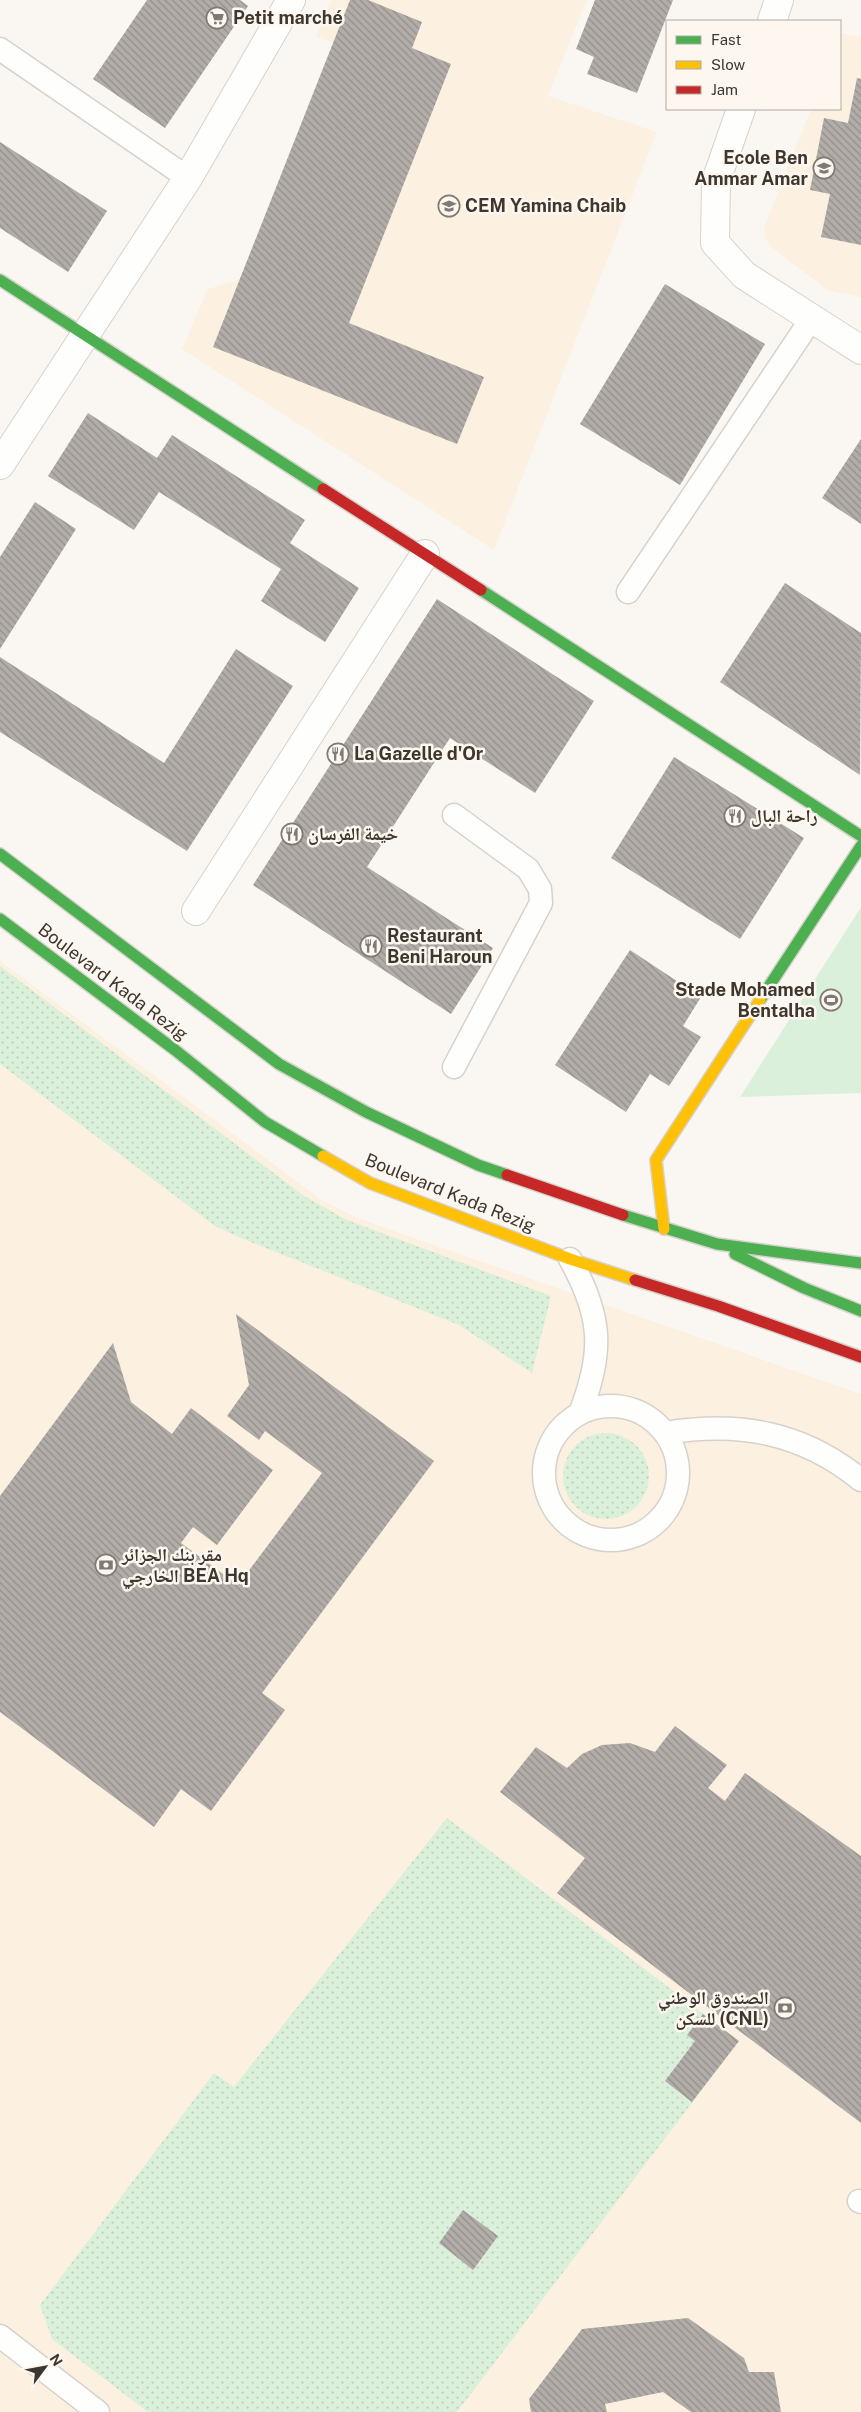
<svg xmlns="http://www.w3.org/2000/svg" width="861" height="2412" viewBox="0 0 861 2412" font-family="'Public Sans','Noto Naskh Arabic',sans-serif">
	<style>
		.built { fill: #fcf0e1 }
		.grass { fill: url(#grass-dots) }
		.garden { fill: #dbf0da }
		.building { fill: url(#building-back-hatch) }
		.lines { fill: none; stroke-linecap: round; stroke-linejoin: round }
		.lane-casing { stroke: #d6d2cb; stroke-width: 25 }
		.street-casing { stroke: #d6d2cb; stroke-width: 30 }
		.fast-casing { stroke: #d6d2cb; stroke-width: 14 }
		.slow-casing { stroke: #d6d2cb; stroke-width: 14 }
		.jam-casing { stroke: #d6d2cb; stroke-width: 14 }
		.lane { stroke: #fefefd; stroke-width: 22 }
		.street { stroke: #fefefd; stroke-width: 28 }
		.fast { stroke: #4caf50; stroke-width: 11 }
		.slow { stroke: #ffc107; stroke-width: 11 }
		.jam { stroke: #c62828; stroke-width: 11 }
		.labels { text-anchor: middle; stroke-width: 5; stroke-linejoin: round; paint-order: stroke }
		.poi-label { font-size: 18px; font-weight: bold; fill: #3d3730; stroke: #fdf7f0; text-anchor: start }
		.street-label { font-size: 18px; fill: #3d3730; stroke: #fdf7f0 }
	</style>
	<defs>
		<pattern id="grass-dots" width="8" height="8" patternUnits="userSpaceOnUse" patternTransform="scale(1.25)"><rect width="8" height="8" fill="#dbf0da"/><path d="M2 2h.1M6 6h.1" fill="none" stroke="#bdcebb" stroke-width="1.8" stroke-linecap="round"/></pattern>
		<pattern id="building-back-hatch" width="6" height="6" patternUnits="userSpaceOnUse" patternTransform="scale(1.25)"><rect width="6" height="6" fill="#b2ada9"/><path d="M-1 5l2 2M0 0l6 6M5-1l2 2" fill="none" stroke="#928e8a"/></pattern>
	</defs>
	<rect width="100%" height="100%" fill="#faf7f3"/>
	<!-- built -->
	<path class="built" d="M331,0H587L548,96L657,132L494,550L182,349L208,289L240,279L333,43L316,37Z
		M841,33L861,37V297L827,290L770,246L765,238L764,228L811,109H840Z
		M0,961L322,1200L360,1219L861,1394V2412H0Z"/>
	<!-- grass -->
	<path class="grass" d="M0,966L304,1196L347,1220L551,1296L532,1373L459,1325L241,1238L215,1226L0,1064Z
		M563 1476a43 43 0 1 1 86 0a43 43 0 1 1-86 0Z
		M447,1818L739,2041L457,2412H148L52,2339L40,2305L214,2073L234,2087Z"/>
	<!-- garden -->
	<path class="garden" d="M861,907V1093L740,1097Z"/>
	<!-- building -->
	<path class="building" d="M147,0H240L248,6L165,128L93,79Z
		M350,0H368L422,22L412,48L451,64L349,323L484,377L457,444L213,347Z
		M595,0H673L637,93L587,74L594,57L576,49Z
		M857,78L861,79V245L821,237L830,194L810,190L824,118L848,123Z
		M0,142L107,211L68,272L0,228Z
		M665,284L765,344L680,485L580,424Z
		M88,413L157,458L172,435L305,520L290,543L359,588L325,642L261,601L281,569L159,492L134,530L48,476Z
		M861,439V524L822,498Z
		M35,502L76,529L0,649V557Z
		M785,583L861,633L860,775L720,682Z
		M437,599L594,701L535,793L450,738L367,867L493,948L451,1014L253,885Z
		M236,649L293,686L187,851L0,732V657L164,763Z
		M674,757L804,838L740,939L611,858Z
		M630,950L701,997L683,1026L701,1037L669,1086L650,1074L626,1112L555,1065Z
		M236,1314L434,1461L262,1693L285,1710L211,1811L181,1789L154,1827L0,1712V1496L113,1343L131,1402L172,1434L191,1408L273,1470L217,1545L193,1527L181,1543L238,1585L322,1473L265,1431L259,1440L227,1416L249,1385Z
		M675,1726L727,1765L708,1788L725,1801L745,1773L861,1856V2123L557,1893L585,1858L500,1792L536,1747L567,1768L582,1754L602,1745L630,1743L655,1752Z
		M703,2014L739,2041L692,2102L665,2081L695,2041L687,2035Z
		M463,2210L498,2236L473,2270L439,2243Z
		M688,2318L744,2358L749,2372H774L781,2412H691L663,2392L605,2404L607,2412H531L529,2399L582,2329Z"/>
	<g class="lines">
		<!-- lane casing -->
		<g class="lane-casing">
			<path id="lane" d="M0,49L188,178
				M628,592L812,318
				M454,815L528,869L540,889L541,903L454,1067
				M570,1259C602,1316 604,1352 580,1413
				M544 1473a67 67 0 1 1 134 0a67 67 0 1 1-134 0Z
				M665,1433C739,1421 802,1432 861,1480
				M859,2201L861,2202
				M0,2336L98,2412"/>
		</g>
		<!-- street casing -->
		<g class="street-casing">
			<path id="street" d="M772,21L779,0
				M741,109L716,181L715,243L744,275L861,350
				M0,465L188,178L291,0
				M196,911L425,554"/>
		</g>
		<!-- fast casing -->
		<g class="fast-casing">
			<path id="fast" d="M0,280L323,489
				M481,590L861,836
				M0,854L279,1064L366,1112L478,1165L507,1175
				M0,919L175,1050L265,1122L323,1156
				M760,1000L861,846
				M623,1215L717,1244L861,1263
				M735,1254L804,1288L861,1311"/>
		</g>
		<!-- slow casing -->
		<g class="slow-casing">
			<path id="slow" d="M323,1156L370,1183L570,1259L635,1280
				M664,1229L656,1160L760,1000"/>
		</g>
		<!-- jam casing -->
		<g class="jam-casing">
			<path id="jam" d="M323,489L481,590
				M507,1175L623,1215
				M635,1280L718,1306L861,1357"/>
		</g>
		<!-- lane -->
		<use href="#lane" class="lane"/>
		<!-- street -->
		<use href="#street" class="street"/>
		<!-- fast -->
		<use href="#fast" class="fast"/>
		<!-- slow -->
		<use href="#slow" class="slow"/>
		<!-- jam -->
		<use href="#jam" class="jam"/>
	</g>
	<!-- icons -->
	<defs>
		<g id="supermarket-ring" transform="scale(1.125)"><circle r="9.5" fill="#fdf7f0" stroke="#7f7a74" stroke-width="1.5"/><path d="M-6-5.5h2.5l.6 2H6L4.5 2H-2.5L-4.4-4H-6ZM-1.5 3.2a1.3 1.3 0 1 0 .1 0ZM3 3.2a1.3 1.3 0 1 0 .1 0Z" fill="#7f7a74"/></g>
		<g id="school-ring" transform="scale(1.125)"><circle r="9.5" fill="#fdf7f0" stroke="#7f7a74" stroke-width="1.5"/><path d="M0-5L7-2L0 1L-7-2ZM-4 1L0 2.5L4 1V4Q0 6-4 4Z" fill="#7f7a74"/></g>
		<g id="restaurant-ring" transform="scale(1.125)"><circle r="9.5" fill="#fdf7f0" stroke="#7f7a74" stroke-width="1.5"/><path d="M-5-6h1v4h1v-4h1v4h1v-4h1v5L-1.5 .5V6h-2V.5L-5-1ZM5-6V6H3V1.5H1.5Q1.5-4 5-6Z" fill="#7f7a74"/></g>
		<g id="stadium-ring" transform="scale(1.125)"><circle r="9.5" fill="#fdf7f0" stroke="#7f7a74" stroke-width="1.5"/><path d="M0-5a6.5 5 0 1 0 0 10a6.5 5 0 1 0 0-10ZM-3.5-1.8h7v3.6h-7Z" fill="#7f7a74"/></g>
		<g id="bank-ring" transform="scale(1.125)"><circle r="9.5" fill="#fdf7f0" stroke="#7f7a74" stroke-width="1.5"/><path d="M-6-4H6V4H-6ZM0-2.3a2.3 2.3 0 1 0 0 4.6a2.3 2.3 0 1 0 0-4.6Z" fill="#7f7a74"/></g>
	</defs>
	<g fill-rule="evenodd">
		<use href="#supermarket-ring" x="217" y="18"/>
		<use href="#school-ring" x="824" y="168"/>
		<use href="#school-ring" x="449" y="206"/>
		<use href="#restaurant-ring" x="338" y="754"/>
		<use href="#restaurant-ring" x="735" y="816"/>
		<use href="#restaurant-ring" x="292" y="834"/>
		<use href="#restaurant-ring" x="371" y="946"/>
		<use href="#stadium-ring" x="831" y="1000"/>
		<use href="#bank-ring" x="106" y="1565"/>
		<use href="#bank-ring" x="785" y="2008"/>
	</g>
	<g class="labels">
		<!-- poi labels -->
		<g class="poi-label">
			<text x="233" y="24">Petit marché</text>
			<text x="808" y="164" text-anchor="end">Ecole Ben<tspan x="808" dy="21">Ammar Amar</tspan></text>
			<text x="465" y="212">CEM Yamina Chaib</text>
			<text x="354" y="760">La Gazelle d'Or</text>
			<text x="751" y="822">راحة البال</text>
			<text x="308" y="840">خيمة الفرسان</text>
			<text x="387" y="942">Restaurant<tspan x="387" dy="21">Beni Haroun</tspan></text>
			<text x="815" y="996" text-anchor="end">Stade Mohamed<tspan x="815" dy="21">Bentalha</tspan></text>
			<text x="122" y="1561">مقر بنك الجزائر<tspan x="122" dy="21">الخارجي BEA Hq</tspan></text>
			<text x="769" y="2004" text-anchor="end">الصندوق الوطني<tspan x="769" dy="21">للسكن (CNL)</tspan></text>
		</g>
		<!-- street labels -->
		<g class="street-label">
			<text transform="translate(113 982) rotate(37)" y="6">Boulevard Kada Rezig</text>
			<text transform="translate(450 1193) rotate(22)" y="6">Boulevard Kada Rezig</text>
		</g>
	</g>
	<!-- legend -->
	<rect x="666" y="20" width="175" height="90" fill="#fdf7f0" stroke="#b0aaa3"/>
	<rect x="676" y="36" width="25" height="8" fill="#4caf50" stroke="#b0aaa3"/>
	<text x="711" y="45" font-size="15" fill="#3d3730">Fast</text>
	<rect x="676" y="61" width="25" height="8" fill="#ffc107" stroke="#b0aaa3"/>
	<text x="711" y="70" font-size="15" fill="#3d3730">Slow</text>
	<rect x="676" y="86" width="25" height="8" fill="#c62828" stroke="#b0aaa3"/>
	<text x="711" y="95" font-size="15" fill="#3d3730">Jam</text>
	<!-- north arrow -->
	<g transform="translate(45 2367) rotate(58)" stroke="#fdf7f0" stroke-width="4" paint-order="stroke">
	<path d="M0-4L9 19L0 12L-9 19Z" fill="#3d3730"/>
	<text y="-8" font-size="14" font-weight="bold" text-anchor="middle" fill="#3d3730">N</text>
	</g>
</svg>
